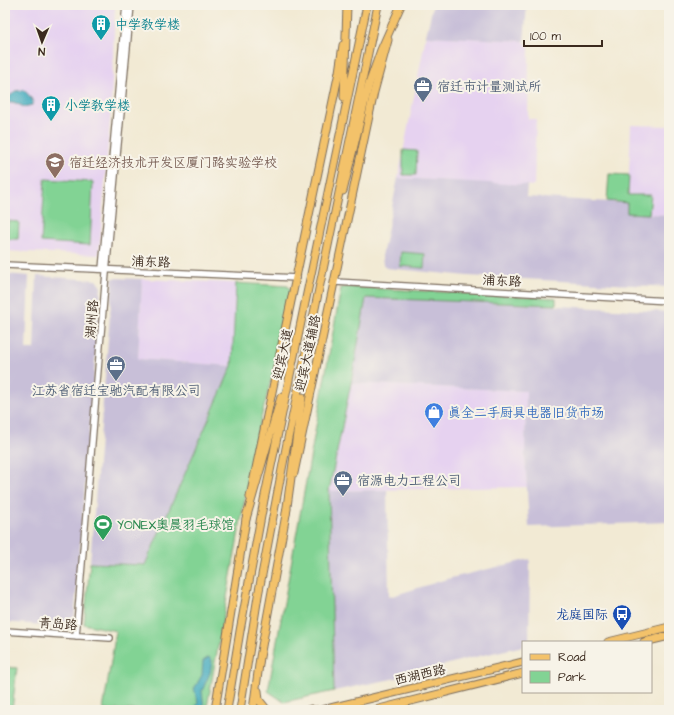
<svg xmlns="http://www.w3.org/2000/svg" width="674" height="715" viewBox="0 0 674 715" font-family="'Architects Daughter','LXGW WenKai TC',sans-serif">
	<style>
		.built { fill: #e6d2f0 }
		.industrial { fill: #c8bfd8 }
		.green { fill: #82d394; stroke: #5e7e59 }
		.water { fill: #3ea9bd; stroke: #3c6a6e }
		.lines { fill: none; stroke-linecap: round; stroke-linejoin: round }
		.primary-tunnel { stroke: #cdc4b0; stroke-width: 7; stroke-dasharray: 7 3.5; stroke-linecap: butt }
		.tertiary-casing { stroke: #7b6d5e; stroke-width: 8 }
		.primary-casing { stroke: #7b6d5e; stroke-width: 9 }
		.trunk-casing { stroke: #7b6d5e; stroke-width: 9 }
		.tertiary { stroke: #fff; stroke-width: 5.5 }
		.primary { stroke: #f3c26a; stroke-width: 7 }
		.trunk { stroke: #f3c26a; stroke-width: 7 }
		.labels { text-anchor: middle; stroke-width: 4; stroke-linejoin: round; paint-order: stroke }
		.culture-label { font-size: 13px; fill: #0d838f; stroke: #f7f3e8; text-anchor: start }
		.service-label { font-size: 13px; fill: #4e5e75; stroke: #f7f3e8; text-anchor: start }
		.education-label { font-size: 13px; fill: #785e54; stroke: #f7f3e8; text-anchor: start }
		.street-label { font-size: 13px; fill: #3b2a1e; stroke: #f7f3e8 }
		.shop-label { font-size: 13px; fill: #366cbe; stroke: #f7f3e8; text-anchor: start }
		.leisure-label { font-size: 13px; fill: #27864d; stroke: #f7f3e8; text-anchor: start }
		.transit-label { font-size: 13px; fill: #164399; stroke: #f7f3e8; text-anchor: end }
	</style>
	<rect width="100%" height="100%" fill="#f7f3e8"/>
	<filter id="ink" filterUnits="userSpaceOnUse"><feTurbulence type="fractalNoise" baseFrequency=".025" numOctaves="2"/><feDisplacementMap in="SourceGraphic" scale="8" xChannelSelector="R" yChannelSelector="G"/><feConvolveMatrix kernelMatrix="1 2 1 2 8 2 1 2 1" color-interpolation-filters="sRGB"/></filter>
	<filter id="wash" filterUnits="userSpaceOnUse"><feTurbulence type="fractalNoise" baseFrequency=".012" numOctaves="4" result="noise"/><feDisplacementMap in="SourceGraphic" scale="16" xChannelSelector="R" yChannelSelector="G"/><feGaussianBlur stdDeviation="0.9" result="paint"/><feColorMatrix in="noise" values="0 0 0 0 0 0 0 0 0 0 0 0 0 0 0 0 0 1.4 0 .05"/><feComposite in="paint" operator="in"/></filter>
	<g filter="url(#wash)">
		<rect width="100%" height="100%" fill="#f2ead4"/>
		<!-- built -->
		<path class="built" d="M5,5H115L111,108L99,255L5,251Z
			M426,36L524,41L529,48L528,119H536L534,186L398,178Z
			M631,125L669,126V215L649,214L651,195H628Z
			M142,279L236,283L232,366L138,359Z
			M351,383L526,391L525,453L527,487L329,491Z"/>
		<!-- industrial -->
		<path class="industrial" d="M433,5H527L524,41L426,36Z
			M398,178L527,185L526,197L627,203V213L669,215V287L468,276L386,268L383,264L382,256Z
			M5,274L29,276L26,349H34L37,276L96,280L101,287L74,621L68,627L5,622Z
			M113,278L142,279L138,359L232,366L145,565L90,563Z
			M366,298L542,305L669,312V522L529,527L525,453L526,391L351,383Z
			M387,490L389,597L447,579L530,559L529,642H523V646L466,659L406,676L334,691L329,491Z"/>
		<!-- green -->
		<path class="green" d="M403,150L417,151L416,175H403Z
			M609,174L629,175L628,195H651L649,214L627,213V203L607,201Z
			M45,179L93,182L90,245L41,242Z
			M8,221L19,222L18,239H7Z
			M401,252L425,254L424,268L400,266Z
			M236,283L288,286L293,295L256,438L207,707L206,710H103L116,631L84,624L90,563L145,565L232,366Z
			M347,287L556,298V305L366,298L351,383L329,491L334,691L284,702L268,691L341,288Z
			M5,667L17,668L12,710H5Z"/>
		<!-- water -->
		<path class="water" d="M25,90L33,101L32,105L24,107L13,102L5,104V97L10,96L15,91Z
			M209,657L212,662L210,673L202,691L204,708L203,710H195L198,702L194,689L202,675L203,661Z"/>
	</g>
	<g filter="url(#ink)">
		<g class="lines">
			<!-- primary-tunnel -->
			<path class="primary-tunnel" d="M311,709L321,708"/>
			<!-- tertiary casing -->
			<g class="tertiary-casing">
				<path id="tertiary" d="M5,265L297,278
					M102,269L126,5
					M335,282L669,301
					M5,631L110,638
					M76,636L106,273L131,5"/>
			</g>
			<!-- primary casing -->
			<g class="primary-casing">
				<path id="primary" d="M294,473L374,92L388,40
					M250,497L339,72L343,45
					M608,642L669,627
					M644,642L669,636
					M258,691L259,700L267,710
					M215,710L247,513
					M253,710L260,657L287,509
					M308,710L311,709
					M322,710L523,662
					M375,710L523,673"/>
			</g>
			<!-- trunk casing -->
			<g class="trunk-casing">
				<path id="trunk" d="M344,97L347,5
					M343,191L369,84L381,50L401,5
					M286,514L302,397
					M246,519L281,397
					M227,710L240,631L264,500L367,5
					M240,710L258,596L286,448L378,5"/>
			</g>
			<!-- tertiary -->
			<use href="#tertiary" class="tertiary"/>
			<!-- primary -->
			<use href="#primary" class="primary"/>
			<!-- trunk -->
			<use href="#trunk" class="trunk"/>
		</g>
	</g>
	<!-- icons -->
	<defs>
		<g id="building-pin" transform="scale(1)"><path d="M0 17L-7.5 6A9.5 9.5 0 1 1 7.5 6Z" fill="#0f9aa8" stroke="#f7f3e8"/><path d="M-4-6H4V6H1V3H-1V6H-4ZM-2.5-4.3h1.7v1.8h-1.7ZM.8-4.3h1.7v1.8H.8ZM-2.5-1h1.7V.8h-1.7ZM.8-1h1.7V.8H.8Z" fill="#fff"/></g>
		<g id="office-pin" transform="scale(1)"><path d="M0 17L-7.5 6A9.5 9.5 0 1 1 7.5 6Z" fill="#5c6f8a" stroke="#f7f3e8"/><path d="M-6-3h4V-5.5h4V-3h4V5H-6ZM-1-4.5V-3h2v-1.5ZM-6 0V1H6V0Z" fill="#fff"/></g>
		<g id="school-pin" transform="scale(1)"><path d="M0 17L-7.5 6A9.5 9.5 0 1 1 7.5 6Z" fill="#8d6e63" stroke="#f7f3e8"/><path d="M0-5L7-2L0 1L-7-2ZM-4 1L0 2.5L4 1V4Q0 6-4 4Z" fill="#fff"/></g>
		<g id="shop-pin" transform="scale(1)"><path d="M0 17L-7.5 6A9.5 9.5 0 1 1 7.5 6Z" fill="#3f7fe0" stroke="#f7f3e8"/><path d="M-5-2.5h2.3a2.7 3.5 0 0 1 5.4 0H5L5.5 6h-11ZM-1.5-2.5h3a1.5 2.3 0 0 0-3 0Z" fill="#fff"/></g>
		<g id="stadium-pin" transform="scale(1)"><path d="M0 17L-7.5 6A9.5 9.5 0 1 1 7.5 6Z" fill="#2e9e5b" stroke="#f7f3e8"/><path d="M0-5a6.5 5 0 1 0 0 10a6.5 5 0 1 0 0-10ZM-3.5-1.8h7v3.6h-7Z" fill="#fff"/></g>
		<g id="bus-pin" transform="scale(1)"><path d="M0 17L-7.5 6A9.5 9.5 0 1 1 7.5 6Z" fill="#1a4fb4" stroke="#f7f3e8"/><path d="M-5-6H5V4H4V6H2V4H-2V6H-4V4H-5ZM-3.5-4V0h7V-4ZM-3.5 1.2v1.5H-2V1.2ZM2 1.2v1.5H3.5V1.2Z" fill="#fff"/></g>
	</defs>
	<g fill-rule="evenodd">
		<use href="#building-pin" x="101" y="24"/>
		<use href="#office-pin" x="423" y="86"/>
		<use href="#building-pin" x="51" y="105"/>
		<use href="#school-pin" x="55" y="162"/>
		<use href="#office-pin" x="116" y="365"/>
		<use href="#shop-pin" x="434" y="412"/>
		<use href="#office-pin" x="343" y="480"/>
		<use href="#stadium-pin" x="103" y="524"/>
		<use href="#bus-pin" x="622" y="614"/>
	</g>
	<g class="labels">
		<!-- culture labels -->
		<g class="culture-label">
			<text x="115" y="29">中学教学楼</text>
			<text x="65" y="110">小学教学楼</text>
		</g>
		<!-- service labels -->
		<g class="service-label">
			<text x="437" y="91">宿迁市计量测试所</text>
			<text x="116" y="395" text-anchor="middle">江苏省宿迁宝驰汽配有限公司</text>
			<text x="357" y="485">宿源电力工程公司</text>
		</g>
		<!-- education labels -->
		<g class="education-label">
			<text x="69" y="167">宿迁经济技术开发区厦门路实验学校</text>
		</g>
		<!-- street labels -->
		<g class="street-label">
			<text transform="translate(151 261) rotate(2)" y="5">浦东路</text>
			<text transform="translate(502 280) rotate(3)" y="5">浦东路</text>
			<text transform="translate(91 319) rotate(-85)" y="5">湖州路</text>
			<text transform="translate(307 353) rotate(-78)" y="5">迎宾大道辅路</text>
			<text transform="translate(282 354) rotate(-78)" y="5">迎宾大道</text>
			<text transform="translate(58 623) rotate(4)" y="5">青岛路</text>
			<text transform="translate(420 674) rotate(-13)" y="5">西湖西路</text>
		</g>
		<!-- shop labels -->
		<g class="shop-label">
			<text x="448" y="417">真全二手厨具电器旧货市场</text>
		</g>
		<!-- leisure labels -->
		<g class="leisure-label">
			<text x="117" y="529">YONEX奥晨羽毛球馆</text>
		</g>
		<!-- transit labels -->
		<g class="transit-label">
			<text x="608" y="619">龙庭国际</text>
		</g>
	</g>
	<!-- margin -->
	<rect width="674" height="715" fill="none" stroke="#f7f3e8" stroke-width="20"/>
	<!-- legend -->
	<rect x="522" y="641" width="130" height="52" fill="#f7f3e8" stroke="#aca397"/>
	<rect x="530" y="654" width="20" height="6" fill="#f3c26a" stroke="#aca397"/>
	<text x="558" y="661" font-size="12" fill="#3b2a1e">Road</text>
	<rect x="530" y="671" width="20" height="12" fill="#82d394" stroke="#aca397"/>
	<text x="558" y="681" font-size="12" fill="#3b2a1e">Park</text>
	<!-- north arrow -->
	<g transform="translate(42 42) rotate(182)" stroke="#f7f3e8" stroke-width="3" paint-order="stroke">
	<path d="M0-3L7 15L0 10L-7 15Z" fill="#3b2a1e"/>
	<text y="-6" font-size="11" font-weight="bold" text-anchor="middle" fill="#3b2a1e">N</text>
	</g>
	<!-- scale -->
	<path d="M524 40v6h78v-6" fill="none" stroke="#3b2a1e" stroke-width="2"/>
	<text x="530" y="40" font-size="12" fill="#3b2a1e" stroke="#f7f3e8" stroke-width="3" paint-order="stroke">100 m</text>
</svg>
